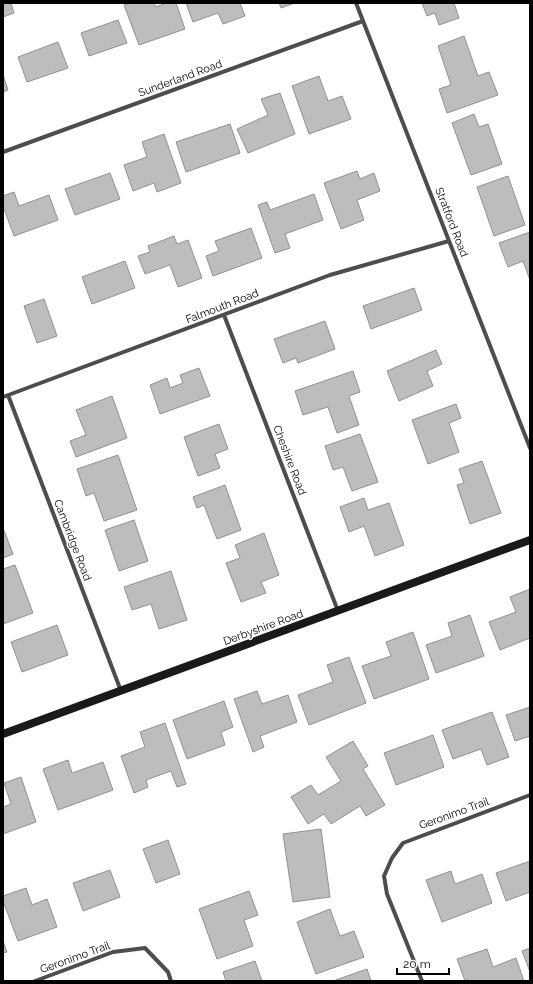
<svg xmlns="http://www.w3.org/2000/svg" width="533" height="984" viewBox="0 0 533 984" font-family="Raleway,sans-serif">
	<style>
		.building { fill: #bdbdbd; stroke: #919191 }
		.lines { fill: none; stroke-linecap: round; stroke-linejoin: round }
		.street { stroke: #4d4d4d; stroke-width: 4 }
		.secondary { stroke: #1a1a1a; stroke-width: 8 }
		.labels { text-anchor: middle; stroke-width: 3; stroke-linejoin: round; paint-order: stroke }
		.street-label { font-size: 11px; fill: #000; stroke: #fff }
	</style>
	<rect width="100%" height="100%" fill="#fff"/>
	<!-- building -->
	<path class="building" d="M3,3H11L14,13L3,17Z
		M130,3H154L156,7L166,3H176L185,29L139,45L124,5Z
		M186,3H240L245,16L223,24L218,13L193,22Z
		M279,3H295L281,8Z
		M422,3H454L459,18L439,25L435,13L427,16Z
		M118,20L127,43L89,56L81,33Z
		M464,36L478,76L489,72L498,95L447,113L439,89L451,85L438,46Z
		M58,42L68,68L27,82L18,57Z
		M3,75L8,90L3,92Z
		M319,76L328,101L342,96L351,119L309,134L292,86Z
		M280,93L295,134L248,153L237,129L268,115L261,99Z
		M474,114L479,127L488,124L502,164L471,175L452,123Z
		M230,124L240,153L186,172L176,142Z
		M164,134L181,183L157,192L154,183L133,191L124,165L147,157L142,142Z
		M357,171L360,179L374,173L380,191L357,200L364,220L341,229L324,183Z
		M110,173L120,199L75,215L65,189Z
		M508,176L525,225L494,236L477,187Z
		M14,192L19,206L49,195L58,220L14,236L3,206V196Z
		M314,194L323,220L285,234L290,248L275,253L258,205L267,202L270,210Z
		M251,228L262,258L213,276L206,256L219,251L215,241Z
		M530,232V280L523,261L508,267L499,243Z
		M174,236L177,244L188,240L202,278L178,287L170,265L145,274L138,256L150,252L148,246Z
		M125,261L135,288L92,304L82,277Z
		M414,288L422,310L371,329L363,306Z
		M44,299L57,336L37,343L24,306Z
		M325,321L335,349L298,363L296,358L283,363L274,339Z
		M436,350L442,364L427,371L433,386L399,401L387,371Z
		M199,368L210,396L160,414L150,385L167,378L170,388L183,383L180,375Z
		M353,371L360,392L349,396L359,425L337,433L328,407L303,415L295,391Z
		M112,396L127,438L76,457L70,441L86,435L76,410Z
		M456,404L461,418L449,423L459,452L428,464L412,420Z
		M219,424L228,449L215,454L220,468L198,476L184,437Z
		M360,434L378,482L352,491L343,467L333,470L325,446Z
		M118,455L137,510L104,521L94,493L86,496L77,469Z
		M482,461L501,513L470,524L457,485L464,483L459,469Z
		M225,485L241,530L217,539L204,505L197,508L193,497Z
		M364,498L368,510L389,503L404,545L375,556L364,526L349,532L340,507Z
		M134,520L148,561L119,571L105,530Z
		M3,528L13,554L3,558Z
		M264,533L279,575L261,582L266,593L241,602L226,563L240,558L235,545Z
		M15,565L33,613L3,624V569Z
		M171,571L187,620L159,629L151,604L132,610L124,587Z
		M530,589V638L500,650L489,622L516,612L510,597Z
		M470,615L484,656L436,673L426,645L452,636L448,623Z
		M57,625L68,655L22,672L11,642Z
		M413,632L429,679L374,699L362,666L391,656L386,642Z
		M349,657L366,703L309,725L298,695L333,682L327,665Z
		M257,691L262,704L288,695L297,722L260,736L264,747L253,752L234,699Z
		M224,701L233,727L221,732L225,745L187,759L173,720Z
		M530,707V736L515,741L506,715Z
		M492,712L509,757L487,765L481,749L453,759L442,730Z
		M165,723L186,784L177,787L171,771L146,780L148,787L134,793L121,756L145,747L140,732Z
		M433,735L444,767L396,785L384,753Z
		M353,741L368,766L363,769L385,805L366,816L360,806L331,824L324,814L308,824L291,797L311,785L318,795L341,781L326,757Z
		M68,760L72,773L103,762L113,790L58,810L43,769Z
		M21,777L36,822L3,834V807L11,804L4,783Z
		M321,829L330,897L293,902L283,834Z
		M168,840L180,874L156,883L143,849Z
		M530,861V892L506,901L496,873Z
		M110,870L120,897L83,911L73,883Z
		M451,871L455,884L482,874L492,903L442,922L426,880Z
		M26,888L32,905L47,899L57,927L18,941L3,901V896Z
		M249,891L258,915L244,920L253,946L217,959L199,909Z
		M330,909L340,936L354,931L364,957L316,974L297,922Z
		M3,941L7,952L3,953Z
		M530,948V972L522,951Z
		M487,949L493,967L516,958L524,981H465L457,959Z
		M255,961L262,981H226L223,972Z
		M367,969L371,981H333Z"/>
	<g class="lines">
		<!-- street -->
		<path class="street" d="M356,3L530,448
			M3,152L363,21
			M224,315L338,611
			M8,395L121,691
			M3,397L330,275L449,241
			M35,981L113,952L145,948L168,972L171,981
			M422,981L387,894L384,876L392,858L403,843L530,795"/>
		<!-- secondary -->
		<path class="secondary" d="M3,734L530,540"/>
	</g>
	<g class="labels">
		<!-- street labels -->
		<g class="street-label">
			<text transform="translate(180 78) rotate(-20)" y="4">Sunderland Road</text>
			<text transform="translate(452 222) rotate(69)" y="4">Stratford Road</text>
			<text transform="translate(222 306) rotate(-21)" y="4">Falmouth Road</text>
			<text transform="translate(290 460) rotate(69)" y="4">Cheshire Road</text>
			<text transform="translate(73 540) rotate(69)" y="4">Cambridge Road</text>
			<text transform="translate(263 627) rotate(-20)" y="4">Derbyshire Road</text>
			<text transform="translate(454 813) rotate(-20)" y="4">Geronimo Trail</text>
			<text transform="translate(75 957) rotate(-20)" y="4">Geronimo Trail</text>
		</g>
	</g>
	<!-- border -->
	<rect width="533" height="984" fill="none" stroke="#000000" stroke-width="8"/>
	<!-- scale -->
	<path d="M397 968v6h52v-6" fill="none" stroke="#000000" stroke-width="2"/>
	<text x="403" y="968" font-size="12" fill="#000000" stroke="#ffffff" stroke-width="3" paint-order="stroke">20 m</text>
</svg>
